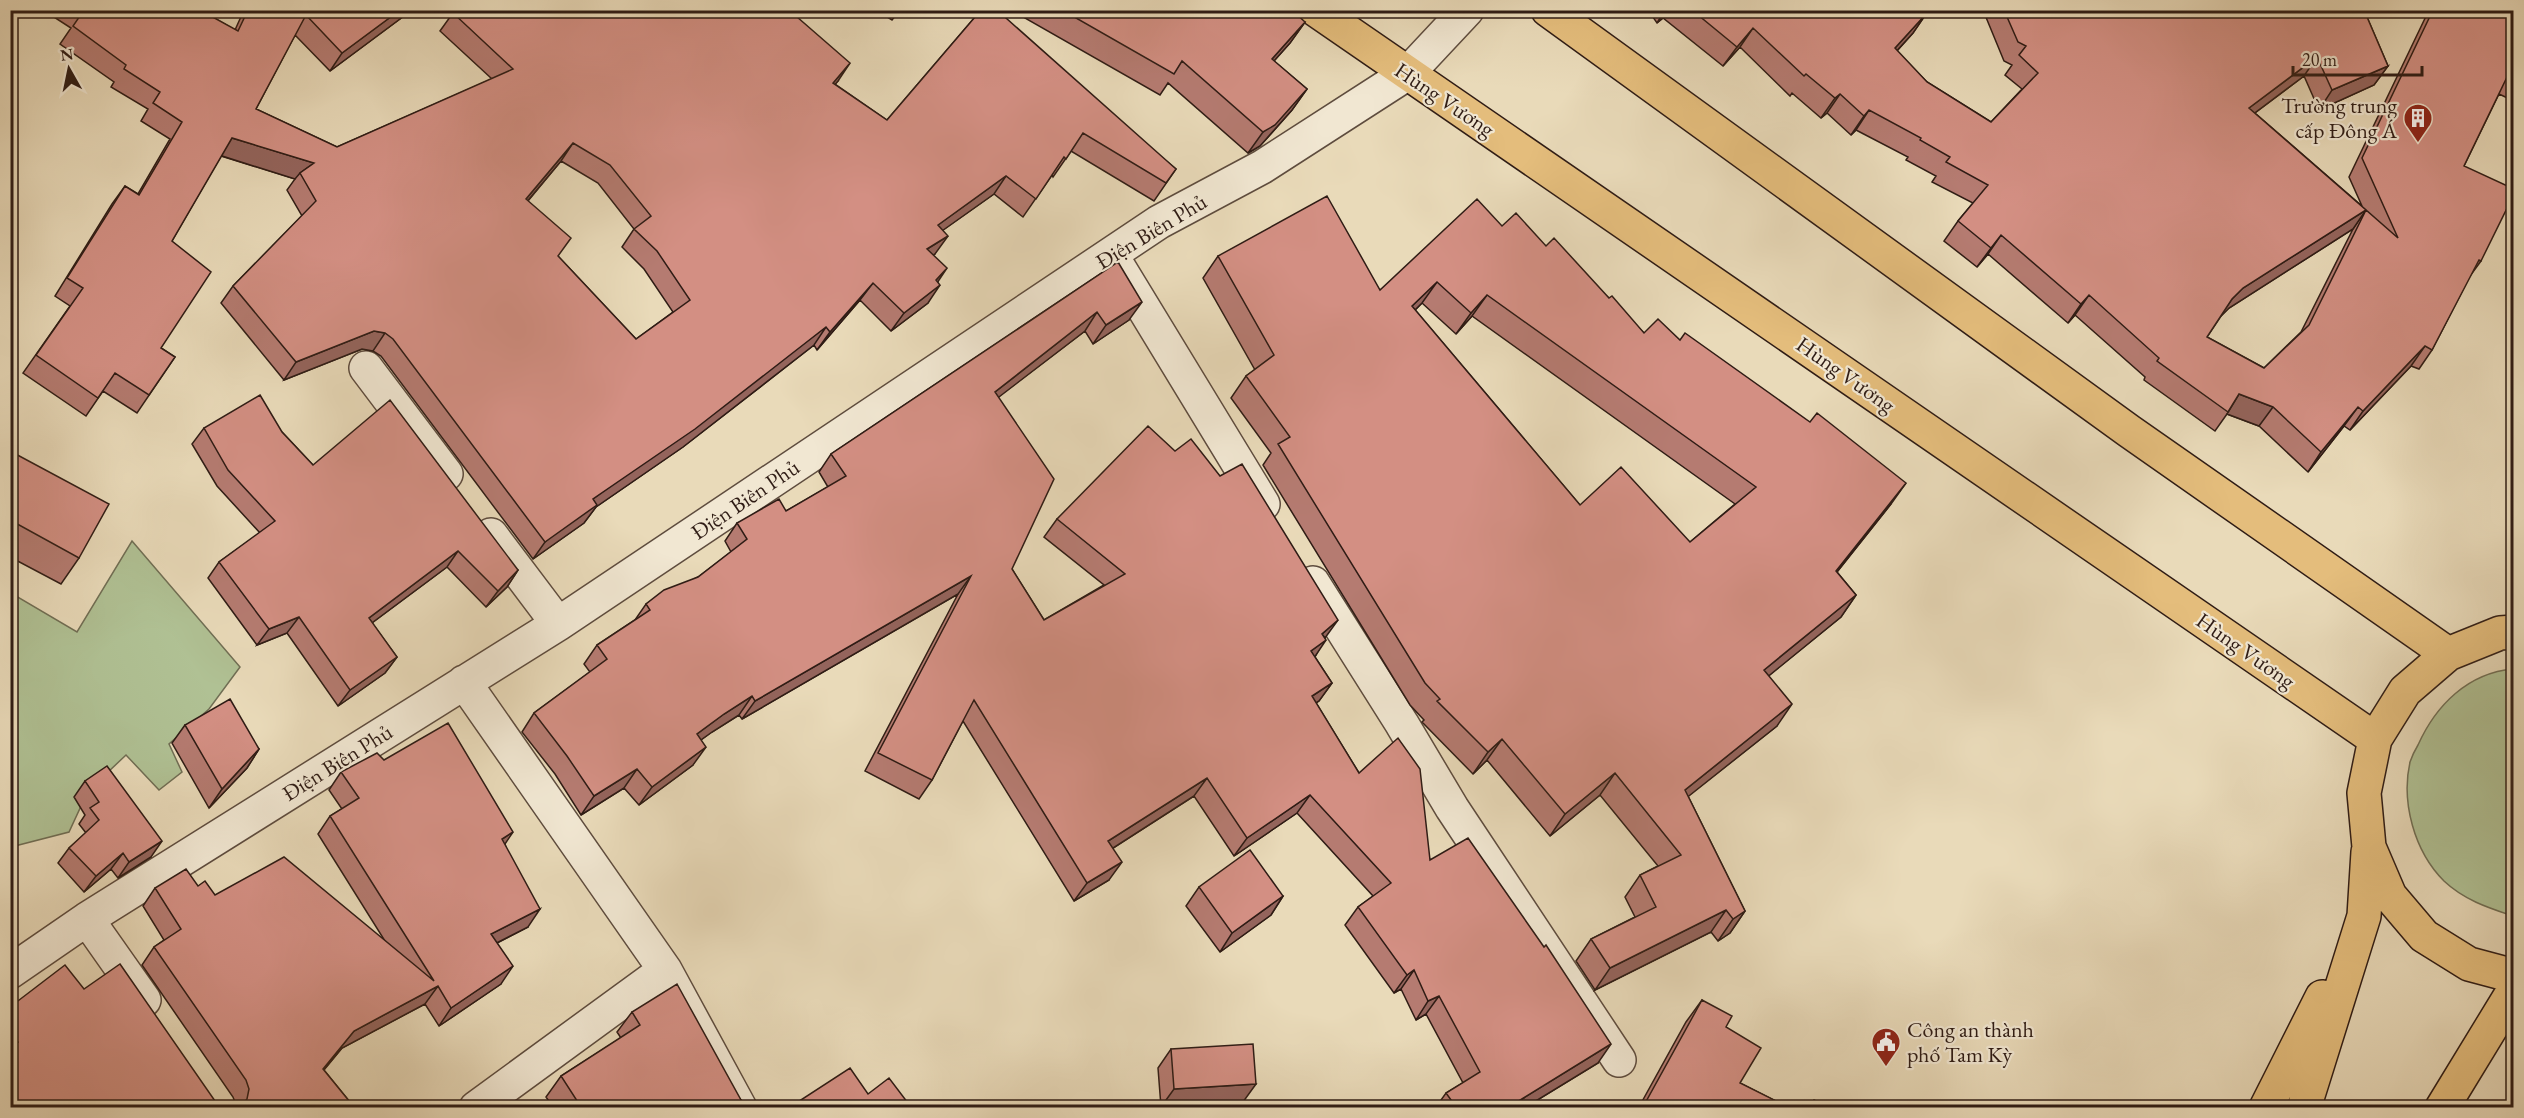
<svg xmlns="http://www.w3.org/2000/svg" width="2524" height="1118" viewBox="0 0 2524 1118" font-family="'EB Garamond',serif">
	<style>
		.green { fill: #b0c194; stroke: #706e54; stroke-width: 1.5 }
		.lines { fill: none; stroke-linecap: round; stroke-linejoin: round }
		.minor-casing { stroke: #5e4c3e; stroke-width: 36 }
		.major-casing { stroke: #2f1c15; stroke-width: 36 }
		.minor { stroke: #f1e7d2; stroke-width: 33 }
		.major { stroke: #e4bd7c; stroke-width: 33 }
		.wall { fill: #b57b71; stroke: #2f1c15; stroke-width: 1.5; fill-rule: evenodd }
		.shaded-wall { fill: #94645c; stroke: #2f1c15; stroke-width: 1.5 }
		.building { fill: #d38f83; stroke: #2f1c15; stroke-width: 1.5; fill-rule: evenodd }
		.labels { text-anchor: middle; stroke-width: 4.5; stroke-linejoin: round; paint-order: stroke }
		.street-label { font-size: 22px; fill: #2f1c15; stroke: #f1e7d2 }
		.poi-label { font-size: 22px; fill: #2f1c15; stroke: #f1e7d2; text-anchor: end }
	</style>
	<rect width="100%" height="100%" fill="#e9dab9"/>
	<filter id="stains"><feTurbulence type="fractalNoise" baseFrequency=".00333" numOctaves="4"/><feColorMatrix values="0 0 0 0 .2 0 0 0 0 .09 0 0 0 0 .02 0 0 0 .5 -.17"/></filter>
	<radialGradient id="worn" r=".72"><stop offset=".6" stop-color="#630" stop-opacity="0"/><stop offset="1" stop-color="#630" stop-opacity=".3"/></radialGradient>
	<!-- green -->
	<path class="green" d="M132,541L240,667L209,709L169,744L182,772L159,790L126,755L88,791L69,832L11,847V593L77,632Z
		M2513,669H2514L2513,916C2489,908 2464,900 2444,881C2414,851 2401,802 2410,762C2412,756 2415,750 2418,745C2436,705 2468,673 2513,669Z"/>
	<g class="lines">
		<!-- minor casing -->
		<g class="minor-casing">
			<path id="minor" d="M1118,266L1263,504
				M366,368L446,474
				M491,535L558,624
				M1313,583L1402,724L1452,808L1619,1060
				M464,682L665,970L740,1108
				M87,919L144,1000
				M10,972L87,919L558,624L1159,222L1262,167L1408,73L1467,10
				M476,1108L665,970"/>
		</g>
		<!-- major casing -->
		<g class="major-casing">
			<path id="major" d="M1316,10L2375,739
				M1548,10L2129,431L2448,654
				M2514,632L2500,633L2448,654L2405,691L2375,739L2364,793L2369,847L2390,896L2424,936L2469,964L2514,976
				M2266,1108L2322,997
				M2304,1108L2364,916L2368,852
				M2442,1108L2514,990"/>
		</g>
		<!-- minor -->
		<use href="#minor" class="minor"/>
		<!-- major -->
		<use href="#major" class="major"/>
	</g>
	<!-- wall -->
	<path class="wall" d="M43,10H200L235,30L244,10H412L330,71L295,35L256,109L337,147L492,79L440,31L455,10L838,81L835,84L887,120L981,10L1176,169L1154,201L1071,151L1053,177L1052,175L1023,217L994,194L943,230L935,254L933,255L938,282L928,303L891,331L860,300L817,350L814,345L683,447L596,507L584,523L533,559L381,356L373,351L362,349L284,380L221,303L233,286L302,216L287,190L295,179L221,156L172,241L161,348L175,357L137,413L103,391L86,416L23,373L70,306L55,296L112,204L125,186L138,194L170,139L141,121L148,109L111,87L114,82L60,44L71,28ZM561,161L598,183L634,229L622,247L644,269L673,312L636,339L558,256L528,201Z
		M876,10H900L892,20Z
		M1011,10H1221L1233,15L1305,22L1290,43L1274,61L1307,89L1292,110L1260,146L1248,153L1168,83L1160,95Z
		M1648,10H1924L1926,14L1913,33L1897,51L1927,82L1991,122L2022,89L2005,75L2012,65L2004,61L1983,10H2364L2388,66L2374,85L2319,110L2304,76L2255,113L2362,206L2349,177L2429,10H2514V101L2499,94L2464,166L2481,261L2470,276L2432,350L2419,369L2411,366L2350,430L2344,426L2308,472L2259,426L2227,414L2215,431L2144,380L2145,377L2075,315L2068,323L1988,254L1977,267L1944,241L1958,221L1973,203L1932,182L1936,176L1906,160L1908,157L1856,130L1851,135L1827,113L1821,118L1792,93L1790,96L1740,47L1723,66L1663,18L1657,23ZM2364,212L2353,229L2301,332L2264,368L2207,337L2221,316L2229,308L2353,229Z
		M1502,226L1546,246L1609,298L1644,333L1680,340L1891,504L1837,572L1856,595L1841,617L1768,676L1777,726L1688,796L1745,911L1730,933L1718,941L1711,932L1595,990L1576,961L1591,939L1635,917L1625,897L1640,875L1658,866L1600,795L1550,836L1487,760L1473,774L1422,722L1424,720L1410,705L1263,465L1271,453L1231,398L1246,376L1255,370L1203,278L1218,256L1380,290ZM1422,303L1456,334L1472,316L1735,504L1690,542L1580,505L1415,310Z
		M1118,262L1129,320L1093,344L1085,331L998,397L1012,569L1044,620L1104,585L1044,537L1057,519L1325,638L1315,657L1332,683L1319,701L1316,703L1359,773L1430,860L1598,1063L1526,1107H1436L1446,1093L1463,1083L1426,1014L1416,1020L1401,989L1394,993L1345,925L1358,907L1373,896L1297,813L1234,856L1194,796L1113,848L1109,880L1074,901L963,721L932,780L919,799L865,771L958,594L742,719L739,715L712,732L701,740L693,765L639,805L624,788L581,815L555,774L522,732L534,713L590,672L584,664L597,645L635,620L646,604L698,577L731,552L725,541L737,523L786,511L828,487L819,472L831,454Z
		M204,428L282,432L313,465L518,570L507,587L486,607L447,567L372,623L397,657L385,673L338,706L287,633L257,645L208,578L219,562L260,533L217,486L192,444Z
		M10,451L79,558L61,584L10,557Z
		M185,725L259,749L247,768L209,808L172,743Z
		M384,760L505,844L528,927L497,943L501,984L439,1026L425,1004L342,1048L324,1070L354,1107H237L233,1097L142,965L154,947L164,940L143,906L155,888L198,886L215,895L385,941L318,834L330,816L342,809L329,790L341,772Z
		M85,781L151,857L118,878L111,869L84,892L58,863L69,848L86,833L79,824L85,815L74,797Z
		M1199,887L1283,896L1271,915L1220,952L1186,906Z
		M84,989L215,1101L222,1107H10V1007Z
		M1702,1000L1726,1027L1740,1083L1788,1107H1639L1686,1022Z
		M632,1012L741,1100L736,1107H553L546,1097L561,1076L621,1038L617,1032Z
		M1171,1049L1243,1102L1161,1107L1158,1068Z"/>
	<!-- shaded-wall -->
	<path class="shaded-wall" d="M400,10H412L330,71L342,53Z
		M1665,10H1669L1663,18L1657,23Z
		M1926,14L1913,33L1881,68L1895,48Z
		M1305,22L1290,43L1257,80L1272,59Z
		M1753,28L1740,47L1723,66L1737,47Z
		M2317,57L2304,76L2236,127L2249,108Z
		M850,63L838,81L821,100L833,83Z
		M2388,66L2374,85L2319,110L2332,90Z
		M1307,89L1292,110L1260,146L1248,153L1263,132Z
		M1840,94L1827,113L1821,118L1835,98Z
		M1869,110L1856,130L1851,135L1864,116Z
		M232,138L314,163L300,173L295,179L219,155Z
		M573,143L561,161L514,217L526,199Z
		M1006,176L994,194L925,243L938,225Z
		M2366,210L2353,229L2229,308L2218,319L2232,299L2243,288Z
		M2001,235L1988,254L1977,267L1991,248Z
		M948,236L935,254L915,266L927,249Z
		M947,268L935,286L936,280Z
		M1437,282L1422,303L1397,328L1412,306Z
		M873,283L860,300L817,350L830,332Z
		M940,285L928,303L891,331L904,313Z
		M1487,295L1472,316L1456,334L1471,313Z
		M2089,295L2075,315L2068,323L2081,304Z
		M1142,302L1129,320L1093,344L1106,325Z
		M1097,312L1085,331L982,410L995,392Z
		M826,327L814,345L683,447L596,507L584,523L533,559L545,542L593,499Z
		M374,331L385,333L373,351L362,349L284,380L296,362Z
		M2425,346L2411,366L2350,430L2363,411Z
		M2239,394L2273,407L2259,426L2227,414Z
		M2358,407L2344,426L2308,472L2321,452Z
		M1906,483L1891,504L1821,592L1836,571Z
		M458,551L447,567L357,634L369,618Z
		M518,570L507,587L486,607L498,591Z
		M971,576L958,594L742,719L755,701Z
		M1856,595L1841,617L1749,692L1764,670Z
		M299,617L287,633L257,645L269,629Z
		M1338,620L1325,638L1322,634Z
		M1326,640L1314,658L1311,651Z
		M397,657L385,673L338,706L350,690Z
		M1332,683L1319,701L1299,714L1312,696Z
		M752,696L739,715L712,732L684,752L697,734L724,714Z
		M1792,704L1777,726L1670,811L1685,790Z
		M1502,739L1487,760L1473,774L1488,752Z
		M706,747L693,765L639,805L652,787Z
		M259,749L247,768L209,808L222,789Z
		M637,769L624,788L581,815L594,796Z
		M1615,773L1600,795L1550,836L1565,814Z
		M1207,778L1194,796L1096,859L1108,841Z
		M1310,795L1297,813L1234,856L1247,838Z
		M513,832L501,850L502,839Z
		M162,841L151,857L118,878L129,862Z
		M123,853L111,869L84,892L96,876Z
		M1122,862L1109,880L1074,901L1087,883Z
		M1283,896L1271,915L1220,952L1232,933Z
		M540,909L528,927L479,952L491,934Z
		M1726,910L1711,932L1595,990L1610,968Z
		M1745,911L1730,933L1718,941L1733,919Z
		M513,966L501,984L439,1026L451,1008Z
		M1414,970L1401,989L1394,993L1407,975Z
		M438,986L425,1004L342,1048L310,1086L323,1069L354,1031Z
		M1439,996L1426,1014L1416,1020L1428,1001Z
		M1611,1044L1598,1063L1526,1107H1509Z
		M1256,1084L1243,1102L1161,1107L1174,1089Z
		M741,1100L736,1107H729Z"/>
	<!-- building -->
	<path class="building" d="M84,10H200L238,31L248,10H400L342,53L306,15L256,109L337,147L513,69L453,13L455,10H789L850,63L833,83L887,120L981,10H997L1176,169L1166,183L1083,133L1066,159L1064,157L1036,199L1006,176L938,225L948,236L927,249L947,268L936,280L940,285L904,313L873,283L830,332L826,327L695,429L593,499L597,505L545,542L393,339L385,333L374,331L296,362L233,286L316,201L300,173L314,163L232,138L172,241L211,272L161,348L175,357L149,395L115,373L98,398L36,355L83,288L67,278L125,186L139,195L182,122L153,103L160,92L124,69L126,65L73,26ZM573,143L610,165L651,216L634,229L657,251L690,300L636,339L558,256L571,238L526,199Z
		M1062,10H1221L1233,15L1237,10H1292L1305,22L1272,59L1307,89L1275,125L1263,132L1182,61L1174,74Z
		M1692,10H1924L1926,14L1895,48L1927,82L1991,122L2038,73L2019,55L2026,46L2018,42L2004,10H2364L2388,66L2332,90L2317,57L2249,108L2366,210L2243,288L2232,299L2207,337L2264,368L2309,325L2366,210L2398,238L2362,158L2433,10H2514V75L2509,73L2464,166L2514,189V194L2481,261L2479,260L2432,350L2425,346L2363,411L2358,407L2321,452L2273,407L2239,394L2228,412L2157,361L2159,358L2089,295L2081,304L2001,235L1991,248L1958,221L1988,185L1946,162L1950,157L1920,140L1921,138L1869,110L1864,116L1840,94L1835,98L1806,74L1804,76L1753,28L1737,47Z
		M1327,196L1380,290L1477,199L1502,226L1516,213L1546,246L1554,238L1609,298L1612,296L1644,333L1658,319L1680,340L1685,333L1810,422L1817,413L1906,483L1836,571L1856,595L1764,670L1792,704L1685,790L1745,911L1733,919L1726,910L1610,968L1591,939L1656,907L1640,875L1681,855L1615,773L1565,814L1502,739L1488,752L1437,701L1440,699L1425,683L1278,444L1290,437L1246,376L1274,355L1218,256ZM1437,282L1471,313L1487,295L1756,487L1690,542L1621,467L1580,505L1412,306Z
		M1118,262L1142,302L1106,325L1097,312L995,392L1054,479L1012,569L1044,620L1125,574L1057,519L1148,426L1175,451L1191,439L1220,476L1242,464L1338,620L1322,634L1326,640L1311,651L1332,683L1312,696L1359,773L1398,738L1420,769L1430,860L1468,838L1544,947L1546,945L1611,1044L1509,1107H1500L1499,1104L1494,1107H1456L1446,1093L1480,1072L1439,996L1428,1001L1414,970L1407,975L1358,907L1391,883L1310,795L1247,838L1207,778L1108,841L1122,862L1087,883L974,700L932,780L878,753L971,576L755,701L752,696L724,714L697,734L706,747L652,787L637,769L594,796L567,756L534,713L607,659L597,645L650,610L646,604L664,590L698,577L747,539L737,523L779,499L786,511L846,476L831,454Z
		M260,395L282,432L313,465L390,400L518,570L498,591L458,551L369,618L397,657L350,690L299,617L269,629L219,562L275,521L228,470L204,428Z
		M10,451L109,504L79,558L10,520Z
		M230,699L259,749L222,789L185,725Z
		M448,723L513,832L502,839L540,909L491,934L513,966L451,1008L438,986L354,1031L323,1069L354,1107H236L241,1106L247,1099L249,1089L246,1080L154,947L181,929L155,888L186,869L198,886L205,881L215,895L284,857L434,981L330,816L359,798L341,772L377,753L384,760Z
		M107,766L162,841L129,862L123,853L96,876L69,848L99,820L90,808L99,802L85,781Z
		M1250,850L1283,896L1232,933L1199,887Z
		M120,964L215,1101L222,1107H225H10V1047L18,1042L10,1033V1007L65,965L84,989Z
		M677,984L741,1100L729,1107H581L561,1076L640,1025L632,1012Z
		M1702,1000L1732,1016L1726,1027L1761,1048L1740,1083L1788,1107H1643Z
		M1253,1044L1256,1084L1174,1089L1171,1049Z
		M850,1068L868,1094L889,1078L911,1107H790Z
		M1814,1100L1829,1107H1810Z"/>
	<!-- icons -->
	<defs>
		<g id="building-pin" transform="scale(1.5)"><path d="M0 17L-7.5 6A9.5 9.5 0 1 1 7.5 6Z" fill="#8f2418" stroke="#f1e7d2"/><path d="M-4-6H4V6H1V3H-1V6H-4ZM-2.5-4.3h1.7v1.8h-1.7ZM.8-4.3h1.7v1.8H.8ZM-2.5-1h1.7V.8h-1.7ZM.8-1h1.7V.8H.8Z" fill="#fff"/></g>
		<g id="civic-pin" transform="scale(1.5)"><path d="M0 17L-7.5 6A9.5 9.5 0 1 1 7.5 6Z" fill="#8f2418" stroke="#f1e7d2"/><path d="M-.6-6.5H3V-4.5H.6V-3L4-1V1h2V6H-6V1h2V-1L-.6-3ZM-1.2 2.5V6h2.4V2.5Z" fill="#fff"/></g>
	</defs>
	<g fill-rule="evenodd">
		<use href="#building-pin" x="2418" y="118"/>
		<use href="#civic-pin" x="1886" y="1042"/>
	</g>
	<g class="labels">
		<!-- street labels -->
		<g class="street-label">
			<text transform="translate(1445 99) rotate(34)" y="8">Hùng Vương</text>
			<text transform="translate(1151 231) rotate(-31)" y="8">Điện Biên Phủ</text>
			<text transform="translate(1846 374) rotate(35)" y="8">Hùng Vương</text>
			<text transform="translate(745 499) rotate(-34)" y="8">Điện Biên Phủ</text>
			<text transform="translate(2246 650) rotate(35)" y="8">Hùng Vương</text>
			<text transform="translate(337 762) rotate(-32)" y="8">Điện Biên Phủ</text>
		</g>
		<!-- poi labels -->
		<g class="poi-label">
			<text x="2397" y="113">Trường trung<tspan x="2397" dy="25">cấp Đông Á</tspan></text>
			<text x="1907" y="1037" text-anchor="start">Công an thành<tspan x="1907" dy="25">phố Tam Kỳ</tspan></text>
		</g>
	</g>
	<!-- margin -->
	<rect width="2524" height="1118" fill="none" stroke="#e9dab9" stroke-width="36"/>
	<rect x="12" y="12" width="2500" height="1094" fill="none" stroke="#2f1c15" stroke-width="3"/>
	<rect x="18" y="18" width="2488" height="1082" fill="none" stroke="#2f1c15" stroke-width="1.5"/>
	<!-- north arrow -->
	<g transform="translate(69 69) rotate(351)" stroke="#f1e7d2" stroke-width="4.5" paint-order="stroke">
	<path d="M0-4.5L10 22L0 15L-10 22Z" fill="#2f1c15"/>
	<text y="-9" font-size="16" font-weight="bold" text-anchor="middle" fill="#2f1c15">N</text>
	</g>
	<!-- scale -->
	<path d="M2293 66v9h129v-9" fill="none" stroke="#2f1c15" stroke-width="3"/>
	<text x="2302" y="66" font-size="18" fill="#2f1c15" stroke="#f1e7d2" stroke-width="4.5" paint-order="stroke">20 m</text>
	<rect width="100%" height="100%" filter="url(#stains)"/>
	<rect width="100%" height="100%" fill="url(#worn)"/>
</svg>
